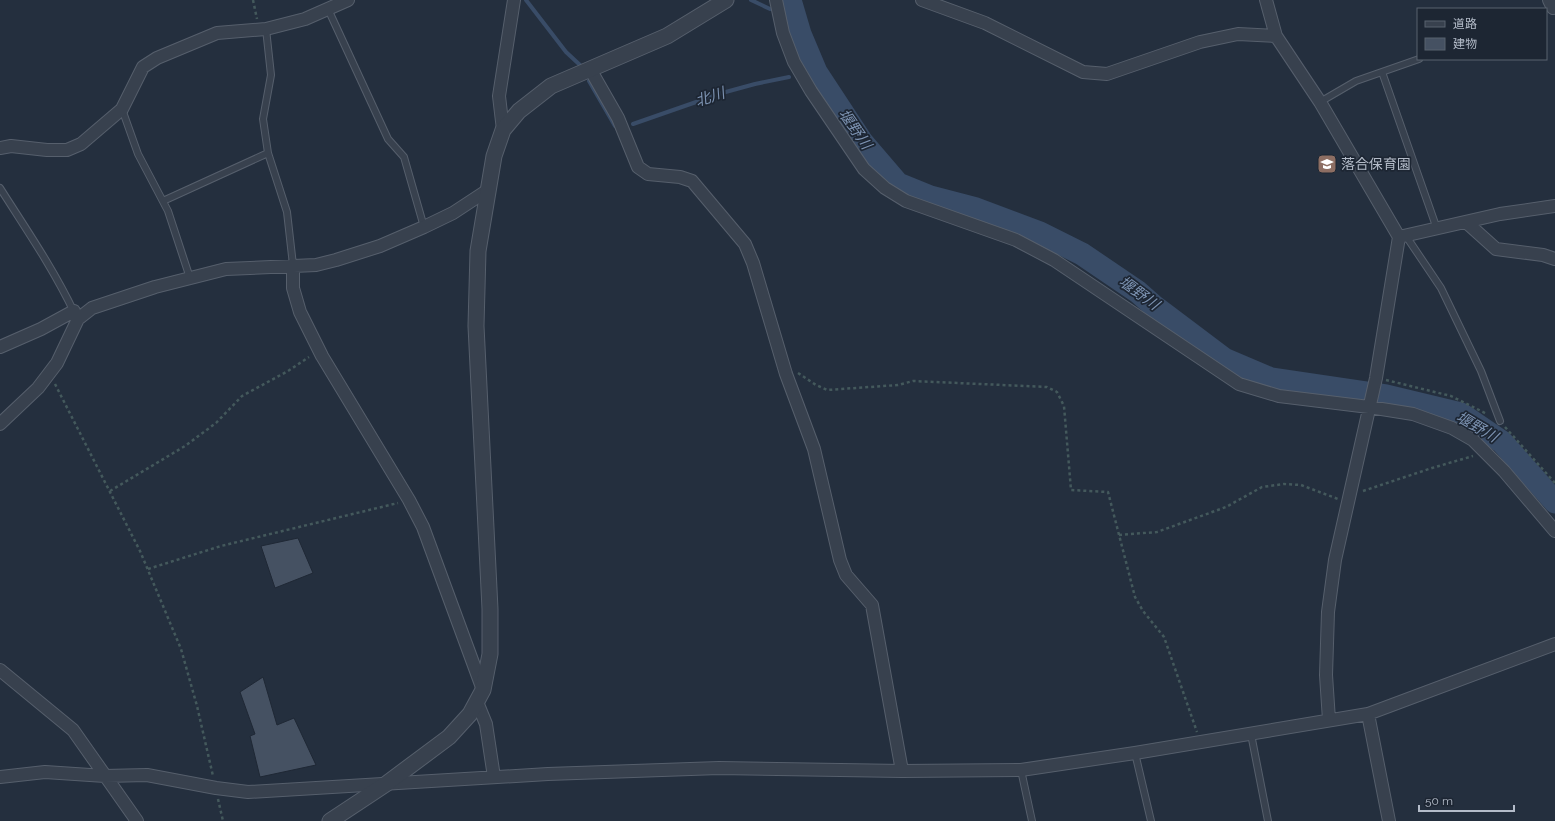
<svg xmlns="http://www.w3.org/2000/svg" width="1555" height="821" viewBox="0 0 1555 821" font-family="Raleway,'Noto Sans JP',sans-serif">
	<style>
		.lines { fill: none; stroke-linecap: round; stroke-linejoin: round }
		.stream { stroke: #394c67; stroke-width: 4 }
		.river { stroke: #394c67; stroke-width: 23 }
		.building { fill: #455162; stroke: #1f2835 }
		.service-casing { stroke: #565f6c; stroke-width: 8 }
		.minor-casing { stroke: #565f6c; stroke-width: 14 }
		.tertiary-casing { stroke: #565f6c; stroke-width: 17 }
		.path { stroke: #44595c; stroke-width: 2.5; stroke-dasharray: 3 3; stroke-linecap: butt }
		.service { stroke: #38414e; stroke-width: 6 }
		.minor { stroke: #38414e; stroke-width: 12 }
		.tertiary { stroke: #38414e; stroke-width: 15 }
		.labels { text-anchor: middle; stroke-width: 3.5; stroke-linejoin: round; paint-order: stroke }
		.poi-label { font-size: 14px; fill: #b4bcc9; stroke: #1d2633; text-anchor: start }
		.water-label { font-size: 15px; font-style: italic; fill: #7c92b1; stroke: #1d2633 }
	</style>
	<rect width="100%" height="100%" fill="#242f3e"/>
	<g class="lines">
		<!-- stream -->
		<path class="stream" d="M526,0L566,52L580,65
			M751,0L770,9
			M792,27L800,34
			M589,81L615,126
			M633,124L722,93L755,84L789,77"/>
		<!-- river -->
		<path class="river" d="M790,0L800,34L816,72L862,142L898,184L930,197L976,209L1040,233L1082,254L1138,292L1155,307L1224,359L1271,379L1386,396L1461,414L1502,442L1555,502"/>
	</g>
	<!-- building -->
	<path class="building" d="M298,538L313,573L275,588L261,546Z
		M263,677L277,725L294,718L316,765L260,777L250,736L255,734L240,692Z"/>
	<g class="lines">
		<!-- service casing -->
		<g class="service-casing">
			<path id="service" d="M328,9L388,139L404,157L424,227
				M266,29L271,75L263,119L268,153L287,212L293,265
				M1382,72L1437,229
				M1320,102L1356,81L1419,59
				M122,109L138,154L168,211L190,278
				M0,188C26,229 53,268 74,312
				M163,201L268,153
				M1406,236L1441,288L1481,371L1500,421
				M1251,734L1268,821
				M1135,753L1151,821
				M1021,770L1032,821"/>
		</g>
		<!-- minor casing -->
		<g class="minor-casing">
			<path id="minor" d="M776,0L783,33L794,62L811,91L864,169L885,188L906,201L1016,240L1054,260L1239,384L1279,396L1369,407L1413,414L1452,428L1473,440L1504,471L1555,531
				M922,0L985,23L1083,72L1107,74L1200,42L1238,34L1276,36
				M1266,0L1276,36L1320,102L1399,237L1376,378L1335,560L1328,612L1326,675L1329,720
				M1549,0L1553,8
				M590,69L618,118L638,167L648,174L680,177L692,181L745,244L753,263L786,374L814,449L840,560L846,575L872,605L902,771
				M503,130L499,96L514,0
				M0,148L11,146L47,150H67L81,144L122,109L143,67L157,58L217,33L266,29L305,19L348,0
				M1466,222L1496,249L1543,255L1555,259
				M1399,237L1500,214L1555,206
				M293,265V288L300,312L322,356L409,500L423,527L483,690
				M0,347L41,329L74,311
				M0,424L38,388L57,363L78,319L92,308L155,287L226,269L316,265L336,260L380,246L424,227L453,213L488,190
				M0,670L73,730L137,821
				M477,702L486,724L494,777
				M1368,714L1389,821
				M0,777L45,772L105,776L147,775L216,788L248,792L548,774L719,768L902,771L1021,770L1135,753L1368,714L1555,644"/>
		</g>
		<!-- tertiary casing -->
		<g class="tertiary-casing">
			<path id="tertiary" d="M330,821L386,784L449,737L470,714L483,690L490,654V609L476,326L478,251L494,156L503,130L519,111L551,86L667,36L726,0"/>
		</g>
		<!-- path -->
		<path class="path" d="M253,0L257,19
			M798,373L816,385L827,390L898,385L913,381L1047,387L1057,392L1064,406L1071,490L1108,492L1135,597L1143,611L1164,637L1197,732
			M1386,380L1451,396L1487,414
			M55,384L140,551L181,649L197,706L213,776
			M1505,427L1555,483
			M110,491L185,446L216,423L242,396L288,371L309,357
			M1363,491L1432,468L1473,456
			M1119,535L1157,532L1226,507L1262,487L1284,484L1301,485L1338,499
			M148,569L221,546L398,503
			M218,799L223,821"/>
		<!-- service -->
		<use href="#service" class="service"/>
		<!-- minor -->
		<use href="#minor" class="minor"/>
		<!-- tertiary -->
		<use href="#tertiary" class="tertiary"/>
	</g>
	<!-- icons -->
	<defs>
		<g id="school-square" transform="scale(1)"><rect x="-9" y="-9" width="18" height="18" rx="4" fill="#8d6e63" stroke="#1d2633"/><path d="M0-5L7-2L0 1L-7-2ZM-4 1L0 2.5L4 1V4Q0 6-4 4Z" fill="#fff"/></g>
	</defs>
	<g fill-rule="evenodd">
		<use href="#school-square" x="1327" y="164"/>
	</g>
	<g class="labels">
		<!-- poi labels -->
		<g class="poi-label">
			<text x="1341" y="169">落合保育園</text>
		</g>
		<!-- water labels -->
		<g class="water-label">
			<text transform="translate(710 97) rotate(-18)" y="5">北川</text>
			<text transform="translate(855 129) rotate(55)" y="5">堰野川</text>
			<text transform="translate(1139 293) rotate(36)" y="5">堰野川</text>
			<text transform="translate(1477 427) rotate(30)" y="5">堰野川</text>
		</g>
	</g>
	<!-- legend -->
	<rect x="1417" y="8" width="130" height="52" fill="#1d2633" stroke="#59626f"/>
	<rect x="1425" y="21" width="20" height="6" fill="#38414e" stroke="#59626f"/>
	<text x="1453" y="28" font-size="12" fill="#b4bcc9">道路</text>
	<rect x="1425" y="38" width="20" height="12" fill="#455162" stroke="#59626f"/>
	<text x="1453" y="48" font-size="12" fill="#b4bcc9">建物</text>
	<!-- scale -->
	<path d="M1419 805v6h95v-6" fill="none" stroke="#b4bcc9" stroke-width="2"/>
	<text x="1425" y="805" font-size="12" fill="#b4bcc9" stroke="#1d2633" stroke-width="3" paint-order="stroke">50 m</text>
</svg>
